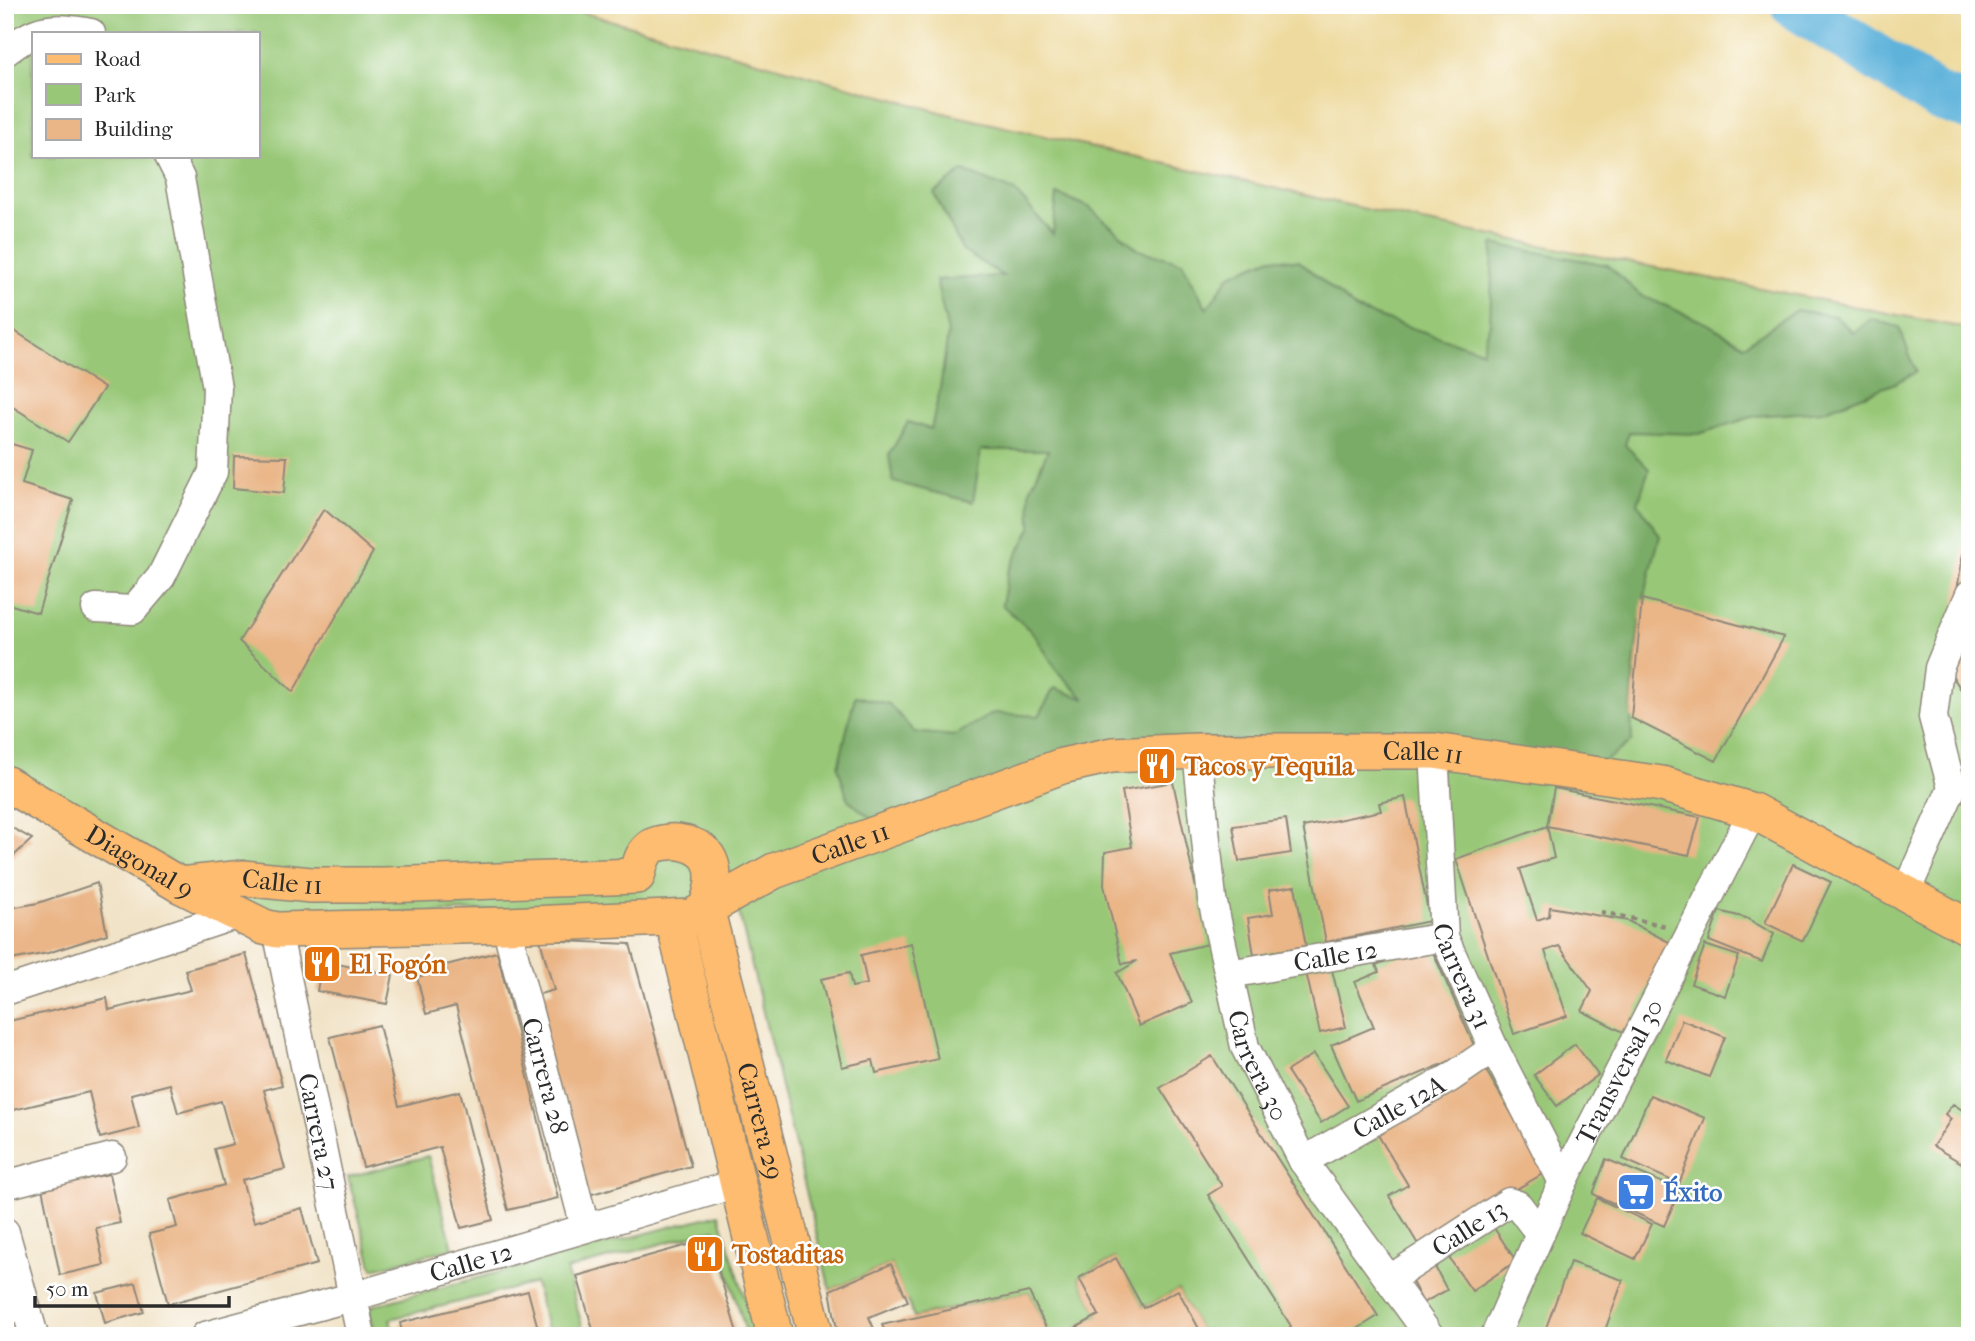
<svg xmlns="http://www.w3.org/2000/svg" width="1975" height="1341" viewBox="0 0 1975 1341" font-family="'IM FELL French Canon',serif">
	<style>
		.green { fill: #98c877; stroke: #627a51; stroke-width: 2; fill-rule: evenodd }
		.forest { fill: #7aac68; stroke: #526c4a; stroke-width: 2 }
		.sand { fill: #eeda9e; stroke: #8c8264; stroke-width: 2 }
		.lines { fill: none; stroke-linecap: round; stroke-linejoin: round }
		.river { stroke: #5fb3db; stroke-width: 47 }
		.building { fill: #eab587 }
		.minor-casing { stroke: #8e8779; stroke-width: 31 }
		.major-casing { stroke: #8e8779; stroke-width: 38 }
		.path { stroke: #8e8779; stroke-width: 4.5; stroke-dasharray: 5 5; stroke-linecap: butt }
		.minor { stroke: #fff; stroke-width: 28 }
		.major { stroke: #fdbc70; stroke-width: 35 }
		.labels { text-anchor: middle; stroke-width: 5; stroke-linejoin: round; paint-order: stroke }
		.street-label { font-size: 26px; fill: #2b2b2b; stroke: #fff }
		.food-label { font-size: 26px; font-weight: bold; fill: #c56008; stroke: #fff; text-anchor: start }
		.shop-label { font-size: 26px; font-weight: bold; fill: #366cbe; stroke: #fff; text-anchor: start }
	</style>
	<rect width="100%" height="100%" fill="#fff"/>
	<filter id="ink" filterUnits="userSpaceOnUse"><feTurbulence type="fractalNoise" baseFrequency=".0143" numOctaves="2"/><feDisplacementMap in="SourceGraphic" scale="14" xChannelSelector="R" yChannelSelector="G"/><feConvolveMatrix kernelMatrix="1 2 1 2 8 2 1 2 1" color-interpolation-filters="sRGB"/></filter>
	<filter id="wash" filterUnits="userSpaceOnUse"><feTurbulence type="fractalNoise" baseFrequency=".00686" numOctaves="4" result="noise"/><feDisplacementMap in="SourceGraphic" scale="28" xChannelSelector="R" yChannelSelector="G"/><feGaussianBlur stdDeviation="1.57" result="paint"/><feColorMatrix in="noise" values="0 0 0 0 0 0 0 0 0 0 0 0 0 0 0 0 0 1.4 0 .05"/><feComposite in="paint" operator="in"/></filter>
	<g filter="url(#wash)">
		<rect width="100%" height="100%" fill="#f1e3c7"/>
		<!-- green -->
		<path class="green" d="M5,5H556L948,114L1423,222L1970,329V1336H1203L1178,1290L1143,1308L1115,1258L1079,1278L1099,1315L1061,1336H1050L1029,1292L914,1317L891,1264L830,1290L735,896L712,904L280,917L257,912L5,767ZM33,33H257V156H33Z
			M428,1156L453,1248L373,1269L348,1177Z
			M719,1214L757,1336H747L715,1229L566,1270L585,1336H549L535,1283L390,1319L394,1336H376L368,1307Z"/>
		<!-- forest -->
		<path class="forest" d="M963,171L1015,191L1053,234L1057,194L1089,207L1139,250L1182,262L1207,309L1230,275L1271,258L1299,261L1357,310L1482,351L1490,323L1493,244L1608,265L1640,295L1706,323L1744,345L1796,310L1835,316L1854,333L1871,319L1899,327L1916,372L1895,383L1823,411L1755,416L1699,434L1629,432L1625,445L1649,469L1638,503L1660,536C1641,601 1629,672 1632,741L1605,761L1195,738L884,829L848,800L838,767L855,696L889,704L914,732L953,736L993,713L1039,716L1054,688L1085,699L1058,672L1034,634L1002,605L1008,572L1031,528L1030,490L1048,450H981L973,502L893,482L889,455L908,422L931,429L940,389L948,333L936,280L1003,276L963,251L934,193Z"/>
		<!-- sand -->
		<path class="sand" d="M556,5H1970V329L1423,222L948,114Z"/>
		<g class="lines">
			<!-- river -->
			<path class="river" d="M1794,5L1938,97L1970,107"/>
		</g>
		<g id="blocks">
			<!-- building -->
			<path class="building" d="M10,328L104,388L68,442L5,402V335Z
				M5,442L32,450L22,484L73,500L38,613L5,603Z
				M234,456L287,457L284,493L233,488Z
				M324,509L373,552L293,692L239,641Z
				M1968,523H1970V704L1945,664Z
				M1642,599L1784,637L1716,761L1631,718Z
				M1173,782L1208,944L1170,953L1192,1003L1139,1026L1117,973L1137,961L1122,964L1104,885L1105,852L1132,847L1122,791Z
				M1554,788L1700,817L1689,855L1547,826Z
				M1405,797L1430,921L1326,942L1303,827L1381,811L1379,803Z
				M1286,819L1291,853L1239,861L1233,826Z
				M5,824L32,839L5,864Z
				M1547,826L1554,858L1520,869L1537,920L1549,916L1550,907L1628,921L1671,943L1625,1033L1582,1011L1592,991L1559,946L1545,951L1567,1016L1514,1034L1456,859Z
				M1793,864L1831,882L1803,941L1765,923Z
				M97,883L107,934L48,953L5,961V909L38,903Z
				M1295,886L1306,946L1254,955L1248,918L1273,914L1269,890Z
				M1719,911L1746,918L1774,934L1762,962L1709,941Z
				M540,940L630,944L691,1166L585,1196L529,997L554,990Z
				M911,943L938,1059L876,1073L873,1060L842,1067L821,979L849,973L852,987L867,984L861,955Z
				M1429,943L1476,1050L1356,1101L1331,1045L1374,1027L1355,982L1379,972L1376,965Z
				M1705,945L1739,956L1725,996L1691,984Z
				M497,952L558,1198L508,1210L456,1006L426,1014L417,977L447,970L446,965Z
				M246,954L282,1085L264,1090L285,1169L242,1180L254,1222L302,1208L317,1264L168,1304L149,1234L177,1227L170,1200L224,1185L214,1149L233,1144L221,1101L178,1113L170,1084L131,1094L139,1128L100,1138L89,1092L13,1110L5,1077V1022L107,998L109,1010L191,990L185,970Z
				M322,961L393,975L387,1004L317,991Z
				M1330,962L1346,1027L1320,1033L1305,968Z
				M1682,1020L1725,1037L1709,1077L1666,1060Z
				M379,1025L399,1106L460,1091L493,1220L461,1228L440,1147L363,1167L330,1037Z
				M1575,1044L1598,1075L1557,1106L1534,1075Z
				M1314,1054L1348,1106L1321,1123L1287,1071Z
				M1212,1056L1378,1316L1346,1336H1293L1288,1329L1291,1326L1208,1195L1222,1186L1160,1088Z
				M1484,1067L1546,1172L1419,1246L1389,1196L1408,1185L1375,1130Z
				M1650,1095L1705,1118L1679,1184L1623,1159Z
				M1953,1104L1970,1115V1168L1933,1146L1951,1119L1945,1114Z
				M1606,1159L1680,1190L1664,1226L1593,1194Z
				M109,1174L120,1223L96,1228L104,1265L60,1275L42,1188Z
				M1597,1198L1652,1224L1635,1259L1580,1233Z
				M1492,1225L1516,1261L1472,1291L1447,1255Z
				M709,1239L738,1336H595L577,1276Z
				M1116,1258L1143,1308L1178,1290L1203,1336H1061L1099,1315L1079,1278Z
				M1432,1261L1447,1290L1423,1303L1408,1274Z
				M1570,1262L1623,1280L1603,1336H1543Z
				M891,1264L908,1301L869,1317L877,1336H838L830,1290Z
				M136,1283L144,1312L105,1323L97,1293Z
				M528,1291L540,1336H403L400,1323Z
				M1029,1292L1050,1336H887L882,1325Z"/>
		</g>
	</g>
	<g filter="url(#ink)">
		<use href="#blocks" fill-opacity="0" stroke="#8e8779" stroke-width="2"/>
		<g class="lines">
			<!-- minor casing -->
			<g class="minor-casing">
				<g id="minor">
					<path d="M5,52C38,27 50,26 91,33"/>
					<path d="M96,608L133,610L161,577L213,472L217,388L180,178L169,156"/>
					<path id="s1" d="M1197,751L1212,899L1245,1047L1303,1161L1430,1336"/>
					<path id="s2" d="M1434,751L1444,937L1494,1048L1563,1182"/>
					<path d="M1905,894L1952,788L1933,717L1939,668L1970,594"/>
					<path id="s3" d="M506,925L585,1227"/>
					<path id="s4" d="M277,930L361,1336"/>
					<path id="s5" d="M1229,974L1444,937"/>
					<path d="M5,991L235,915"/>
					<path id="s6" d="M1303,1161L1450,1078L1494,1048"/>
					<path d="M5,1185L112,1157"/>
					<path d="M5,1232L34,1336"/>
					<path id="s7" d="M1390,1279L1509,1202L1518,1205L1540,1234"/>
					<path id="s8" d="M205,1336L352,1297L736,1184"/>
					<path id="s9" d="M1495,1336L1563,1182L1753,811"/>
				</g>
			</g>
			<!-- major casing -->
			<g class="major-casing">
				<g id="major">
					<path id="s10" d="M5,783L180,885L264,927L277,930L506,925L691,917L774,871L1062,766L1112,755L1197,751H1434L1662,784L1753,811L1970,928"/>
					<path id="s11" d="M180,885L243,878L311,885H384L637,876C640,866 641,854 651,847C657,843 670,841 678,842C718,847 718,877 706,908"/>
					<path id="s12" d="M706,908L816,1336"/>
					<path d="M673,919L775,1336"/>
				</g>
			</g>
			<!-- path -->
			<path class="path" d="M1601,912L1666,926"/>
			<!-- minor -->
			<use href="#minor" class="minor"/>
			<!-- major -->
			<use href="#major" class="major"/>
		</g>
	</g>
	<!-- icons -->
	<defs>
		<g id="restaurant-square" transform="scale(2.0125)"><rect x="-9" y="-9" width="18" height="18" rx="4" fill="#e8710a" stroke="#fff"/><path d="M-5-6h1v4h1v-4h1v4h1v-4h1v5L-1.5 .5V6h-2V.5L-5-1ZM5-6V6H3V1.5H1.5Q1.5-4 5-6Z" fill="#fff"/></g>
		<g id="supermarket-square" transform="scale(2.0125)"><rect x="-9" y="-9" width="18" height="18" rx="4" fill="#3f7fe0" stroke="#fff"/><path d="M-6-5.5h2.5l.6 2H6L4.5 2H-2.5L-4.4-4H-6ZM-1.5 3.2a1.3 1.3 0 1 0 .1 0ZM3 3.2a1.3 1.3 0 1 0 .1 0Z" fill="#fff"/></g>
	</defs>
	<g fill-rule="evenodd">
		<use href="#restaurant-square" x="1157" y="766"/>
		<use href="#restaurant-square" x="322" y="964"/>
		<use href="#supermarket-square" x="1636" y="1192"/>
		<use href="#restaurant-square" x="705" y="1254"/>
	</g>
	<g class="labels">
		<!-- street labels -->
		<g class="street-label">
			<text dy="9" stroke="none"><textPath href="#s10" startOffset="1488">Calle 11</textPath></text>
			<text dy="9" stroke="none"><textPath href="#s10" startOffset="900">Calle 11</textPath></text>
			<text dy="9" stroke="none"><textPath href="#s10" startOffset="156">Diagonal 9</textPath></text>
			<text dy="9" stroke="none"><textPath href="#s11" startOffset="103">Calle 11</textPath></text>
			<text dy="9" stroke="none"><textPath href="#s5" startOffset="108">Calle 12</textPath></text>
			<text dy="9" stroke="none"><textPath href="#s2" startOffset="229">Carrera 31</textPath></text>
			<text dy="9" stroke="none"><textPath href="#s1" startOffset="322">Carrera 30</textPath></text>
			<text dy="9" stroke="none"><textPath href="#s9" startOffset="292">Transversal 30</textPath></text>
			<text dy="9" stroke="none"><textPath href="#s3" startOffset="156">Carrera 28</textPath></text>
			<text dy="9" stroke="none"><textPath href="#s6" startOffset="110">Calle 12A</textPath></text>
			<text dy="9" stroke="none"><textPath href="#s12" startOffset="220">Carrera 29</textPath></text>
			<text dy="9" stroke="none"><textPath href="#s4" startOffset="206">Carrera 27</textPath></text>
			<text dy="9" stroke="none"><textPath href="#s7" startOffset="94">Calle 13</textPath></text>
			<text dy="9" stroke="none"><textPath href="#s8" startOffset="276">Calle 12</textPath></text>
		</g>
		<!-- food labels -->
		<g class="food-label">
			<text x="1184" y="775">Tacos y Tequila</text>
			<text x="349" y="973">El Fogón</text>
			<text x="732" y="1263">Tostaditas</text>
		</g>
		<!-- shop labels -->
		<g class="shop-label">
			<text x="1663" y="1201">Éxito</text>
		</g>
	</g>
	<!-- margin -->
	<rect width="1975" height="1341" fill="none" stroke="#fff" stroke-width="28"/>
	<!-- legend -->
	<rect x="32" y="32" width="228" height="126" fill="#ffffff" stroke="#aaaaaa" stroke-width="2"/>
	<rect x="46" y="54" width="35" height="10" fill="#fdbc70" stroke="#aaaaaa" stroke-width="2"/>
	<text x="94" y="66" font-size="21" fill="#2b2b2b">Road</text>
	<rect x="46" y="84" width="35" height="21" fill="#98c877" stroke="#aaaaaa" stroke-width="2"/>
	<text x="94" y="102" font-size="21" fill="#2b2b2b">Park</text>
	<rect x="46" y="119" width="35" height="21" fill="#eab587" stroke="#aaaaaa" stroke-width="2"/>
	<text x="94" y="136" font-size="21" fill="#2b2b2b">Building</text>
	<!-- scale -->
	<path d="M35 1296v10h194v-10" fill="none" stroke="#2b2b2b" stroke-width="3.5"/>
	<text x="46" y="1296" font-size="21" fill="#2b2b2b" stroke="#ffffff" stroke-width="5" paint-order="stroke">50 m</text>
</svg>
